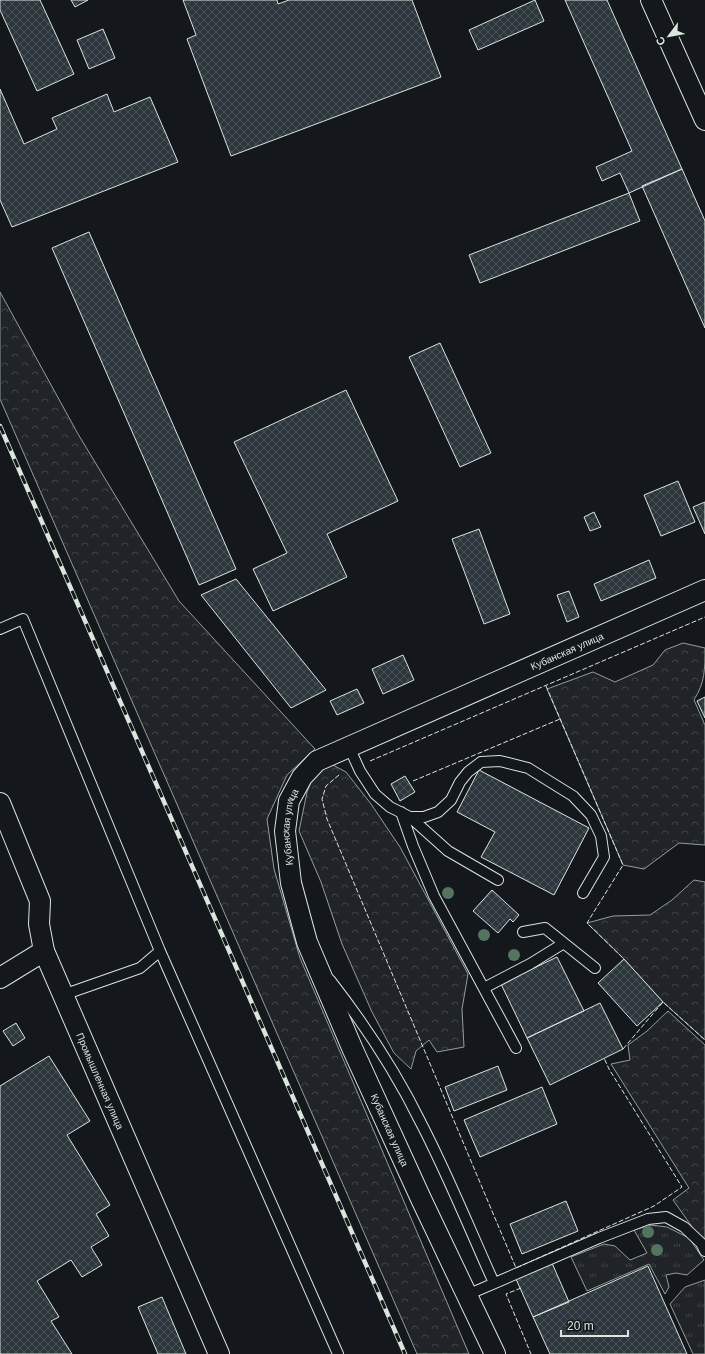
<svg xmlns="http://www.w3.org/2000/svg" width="705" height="1354" viewBox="0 0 705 1354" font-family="Helvetica,sans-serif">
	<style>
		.grass { fill: url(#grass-tufts); stroke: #939e99 }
		.forest { fill: url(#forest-crowns); stroke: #939e99 }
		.building { fill: url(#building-cross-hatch); stroke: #d8e6dc }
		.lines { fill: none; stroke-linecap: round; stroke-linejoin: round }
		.lane-casing { stroke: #d8e6dc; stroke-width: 12 }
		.street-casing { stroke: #d8e6dc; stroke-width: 22 }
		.lane { stroke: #14181c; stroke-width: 10 }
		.street { stroke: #14181c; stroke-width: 20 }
		.rail-casing { stroke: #d8e6dc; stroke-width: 4.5 }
		.rail { stroke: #14181c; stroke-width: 3; stroke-dasharray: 9; stroke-linecap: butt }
		.fence { stroke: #d8e6dc; stroke-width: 1; stroke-dasharray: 5 2; stroke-linecap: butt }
		.tree { fill: #55745f }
		.labels { text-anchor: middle; stroke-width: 3; stroke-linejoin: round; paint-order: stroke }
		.street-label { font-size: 10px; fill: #d8e6dc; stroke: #14181c }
	</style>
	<defs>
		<pattern id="grass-tufts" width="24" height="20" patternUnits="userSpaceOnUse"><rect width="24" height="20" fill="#202428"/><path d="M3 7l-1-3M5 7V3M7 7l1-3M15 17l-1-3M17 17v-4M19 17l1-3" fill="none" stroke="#404447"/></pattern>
		<pattern id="forest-crowns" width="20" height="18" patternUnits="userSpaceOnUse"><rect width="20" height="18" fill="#202428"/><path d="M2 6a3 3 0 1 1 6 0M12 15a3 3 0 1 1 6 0" fill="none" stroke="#404447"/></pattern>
		<pattern id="building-cross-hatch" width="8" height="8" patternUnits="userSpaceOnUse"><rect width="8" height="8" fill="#2c363c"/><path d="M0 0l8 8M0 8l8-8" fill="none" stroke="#4a5358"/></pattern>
	</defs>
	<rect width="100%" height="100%" fill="#14181c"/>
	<!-- grass -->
	<path class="grass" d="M651,1225L667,1227L689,1238L704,1260L687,1275L676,1273L666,1275L669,1287L665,1294L649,1264L587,1291L571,1257L604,1244L615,1246L630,1260L647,1253L634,1230Z
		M705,1280V1354H693L670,1304L685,1287Z"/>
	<!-- forest -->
	<path class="forest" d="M0,292L78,434L179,601L315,749L287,775L267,819L274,869L300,958L469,1354H417L0,399Z
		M683,643L705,648C705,670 705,682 694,700L705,725V845L679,843L644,869L623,865L547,689L593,672L615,682L653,665L665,650Z
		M331,764L346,772L371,804L400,847L468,974L462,1009L464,1047L437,1052L429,1040L416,1051L411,1069L394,1053L372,1012L342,944L321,882L299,831L307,792L314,775Z
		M694,880L705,882V1040L663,1002L624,959L587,923L613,916L650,915L672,900Z
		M668,1011L705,1045V1245L673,1200L689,1188L611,1064L630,1060L628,1045L647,1031Z"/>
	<!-- building -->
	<path class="building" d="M0,0H40L74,74L37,91L0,10Z
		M71,0H88L75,7Z
		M183,0H277L278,4L289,0H412L441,77L231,156L187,39L196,35Z
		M535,0L544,21L478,50L469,30Z
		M565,0H607L682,169L629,193L620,173L602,181L596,167L632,151Z
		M103,29L115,58L89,69L77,40Z
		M0,89L24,144L57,129L52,118L107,94L114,112L150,97L178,162L12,227L0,200Z
		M682,169L705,221V328L642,186Z
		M629,193L640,221L480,283L469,255Z
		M89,232L236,569L199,585L52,248Z
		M440,343L491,453L460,467L409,357Z
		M346,390L398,501L327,534L347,577L273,611L253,569L287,553L234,442Z
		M678,481L695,522L661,536L644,495Z
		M705,502V534L693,507Z
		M594,512L601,527L590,531L584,517Z
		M479,529L510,614L484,624L452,539Z
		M649,560L656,578L601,601L594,584Z
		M236,579L326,690L291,708L201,595Z
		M569,591L579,617L567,622L557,595Z
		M403,655L414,680L383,694L372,669Z
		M357,689L364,703L337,715L330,701Z
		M705,697V718L697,701Z
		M479,770L589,828L554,895L481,857L495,832L457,812Z
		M405,776L415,792L400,801L391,784Z
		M492,890L519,915L513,922L510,919L498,933L473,911Z
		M557,957L584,1011L527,1038L501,984Z
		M624,959L663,1002L637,1026L598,983Z
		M600,1003L623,1049L550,1085L527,1038Z
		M16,1023L25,1038L13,1046L3,1031Z
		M49,1056L90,1121L67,1135L110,1205L96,1214L109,1236L91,1247L102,1265L82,1277L71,1260L37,1281L59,1317L51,1321L72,1354H0V1086Z
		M498,1066L507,1090L454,1111L445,1087Z
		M542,1087L557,1124L480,1157L464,1120Z
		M566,1201L578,1231L522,1254L510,1224Z
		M552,1263L569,1302L533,1317L516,1279Z
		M648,1266L687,1354H550L533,1317Z
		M162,1297L186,1354H158L138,1307Z"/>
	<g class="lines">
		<!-- lane casing -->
		<g class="lane-casing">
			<path id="lane" d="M0,629L23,619L160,951L338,1354
				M349,747L360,771L375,794L390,807L410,817H424L438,812L451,800L460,782L468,772L481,762L500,761L528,768L573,796L591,815L601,836L604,857L583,893
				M401,812L413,846L434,896L516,1048
				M410,817L448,851L498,880
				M523,932L545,928L595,968
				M330,980C365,1025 396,1072 421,1123C448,1175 470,1230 494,1283
				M484,988L530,964L564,943
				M63,995L140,968L160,951
				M467,1295L599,1238L648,1219L666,1217L684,1227L701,1243L705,1251"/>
		</g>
		<!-- street casing -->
		<g class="street-casing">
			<g id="street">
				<path d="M651,0L705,120"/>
				<path id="s1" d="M0,803L40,901L39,924L44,951L219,1354"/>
				<path d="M0,978L44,951"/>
				<path id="s2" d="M495,1354L422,1201L353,1050L307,942L291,883L285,831L289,801L302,777L317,761L705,590"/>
			</g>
		</g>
		<!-- lane -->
		<use href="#lane" class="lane"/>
		<!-- street -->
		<use href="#street" class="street"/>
		<!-- rail casing -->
		<g class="rail-casing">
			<path id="rail" d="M0,426L405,1354"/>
		</g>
		<!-- rail -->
		<use href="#rail" class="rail"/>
		<!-- fence -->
		<path class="fence" d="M546,686L623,865L587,923L624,959
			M370,761L705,617
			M339,775L326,786L322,799L327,819L516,1268L654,1206L682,1187L609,1069L604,1058
			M413,781L560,719
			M623,1049L663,1002L705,1040
			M521,1288L506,1294L531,1354"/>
	</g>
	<!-- trees -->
	<g class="tree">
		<circle cx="448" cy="893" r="6"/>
		<circle cx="484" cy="935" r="6"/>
		<circle cx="514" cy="955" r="6"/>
		<circle cx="648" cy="1232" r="6"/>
		<circle cx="657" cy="1250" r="6"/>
	</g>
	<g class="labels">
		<!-- street labels -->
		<g class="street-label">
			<text dy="4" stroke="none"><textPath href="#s2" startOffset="919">Кубанская улица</textPath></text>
			<text dy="4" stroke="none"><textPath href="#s2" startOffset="571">Кубанская улица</textPath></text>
			<text dy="4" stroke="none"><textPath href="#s1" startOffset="298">Промышленная улица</textPath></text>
			<text transform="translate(390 1130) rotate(66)" y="4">Кубанская улица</text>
		</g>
	</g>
	<!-- north arrow -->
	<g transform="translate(669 36) rotate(238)" stroke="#14181c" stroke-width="3" paint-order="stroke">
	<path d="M0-3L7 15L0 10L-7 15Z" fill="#d8e6dc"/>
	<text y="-6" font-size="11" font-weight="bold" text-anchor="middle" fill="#d8e6dc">С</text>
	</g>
	<!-- scale -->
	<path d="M561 1330v6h67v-6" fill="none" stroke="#d8e6dc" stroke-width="2"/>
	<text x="567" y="1330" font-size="12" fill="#d8e6dc" stroke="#14181c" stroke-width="3" paint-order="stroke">20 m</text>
</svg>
